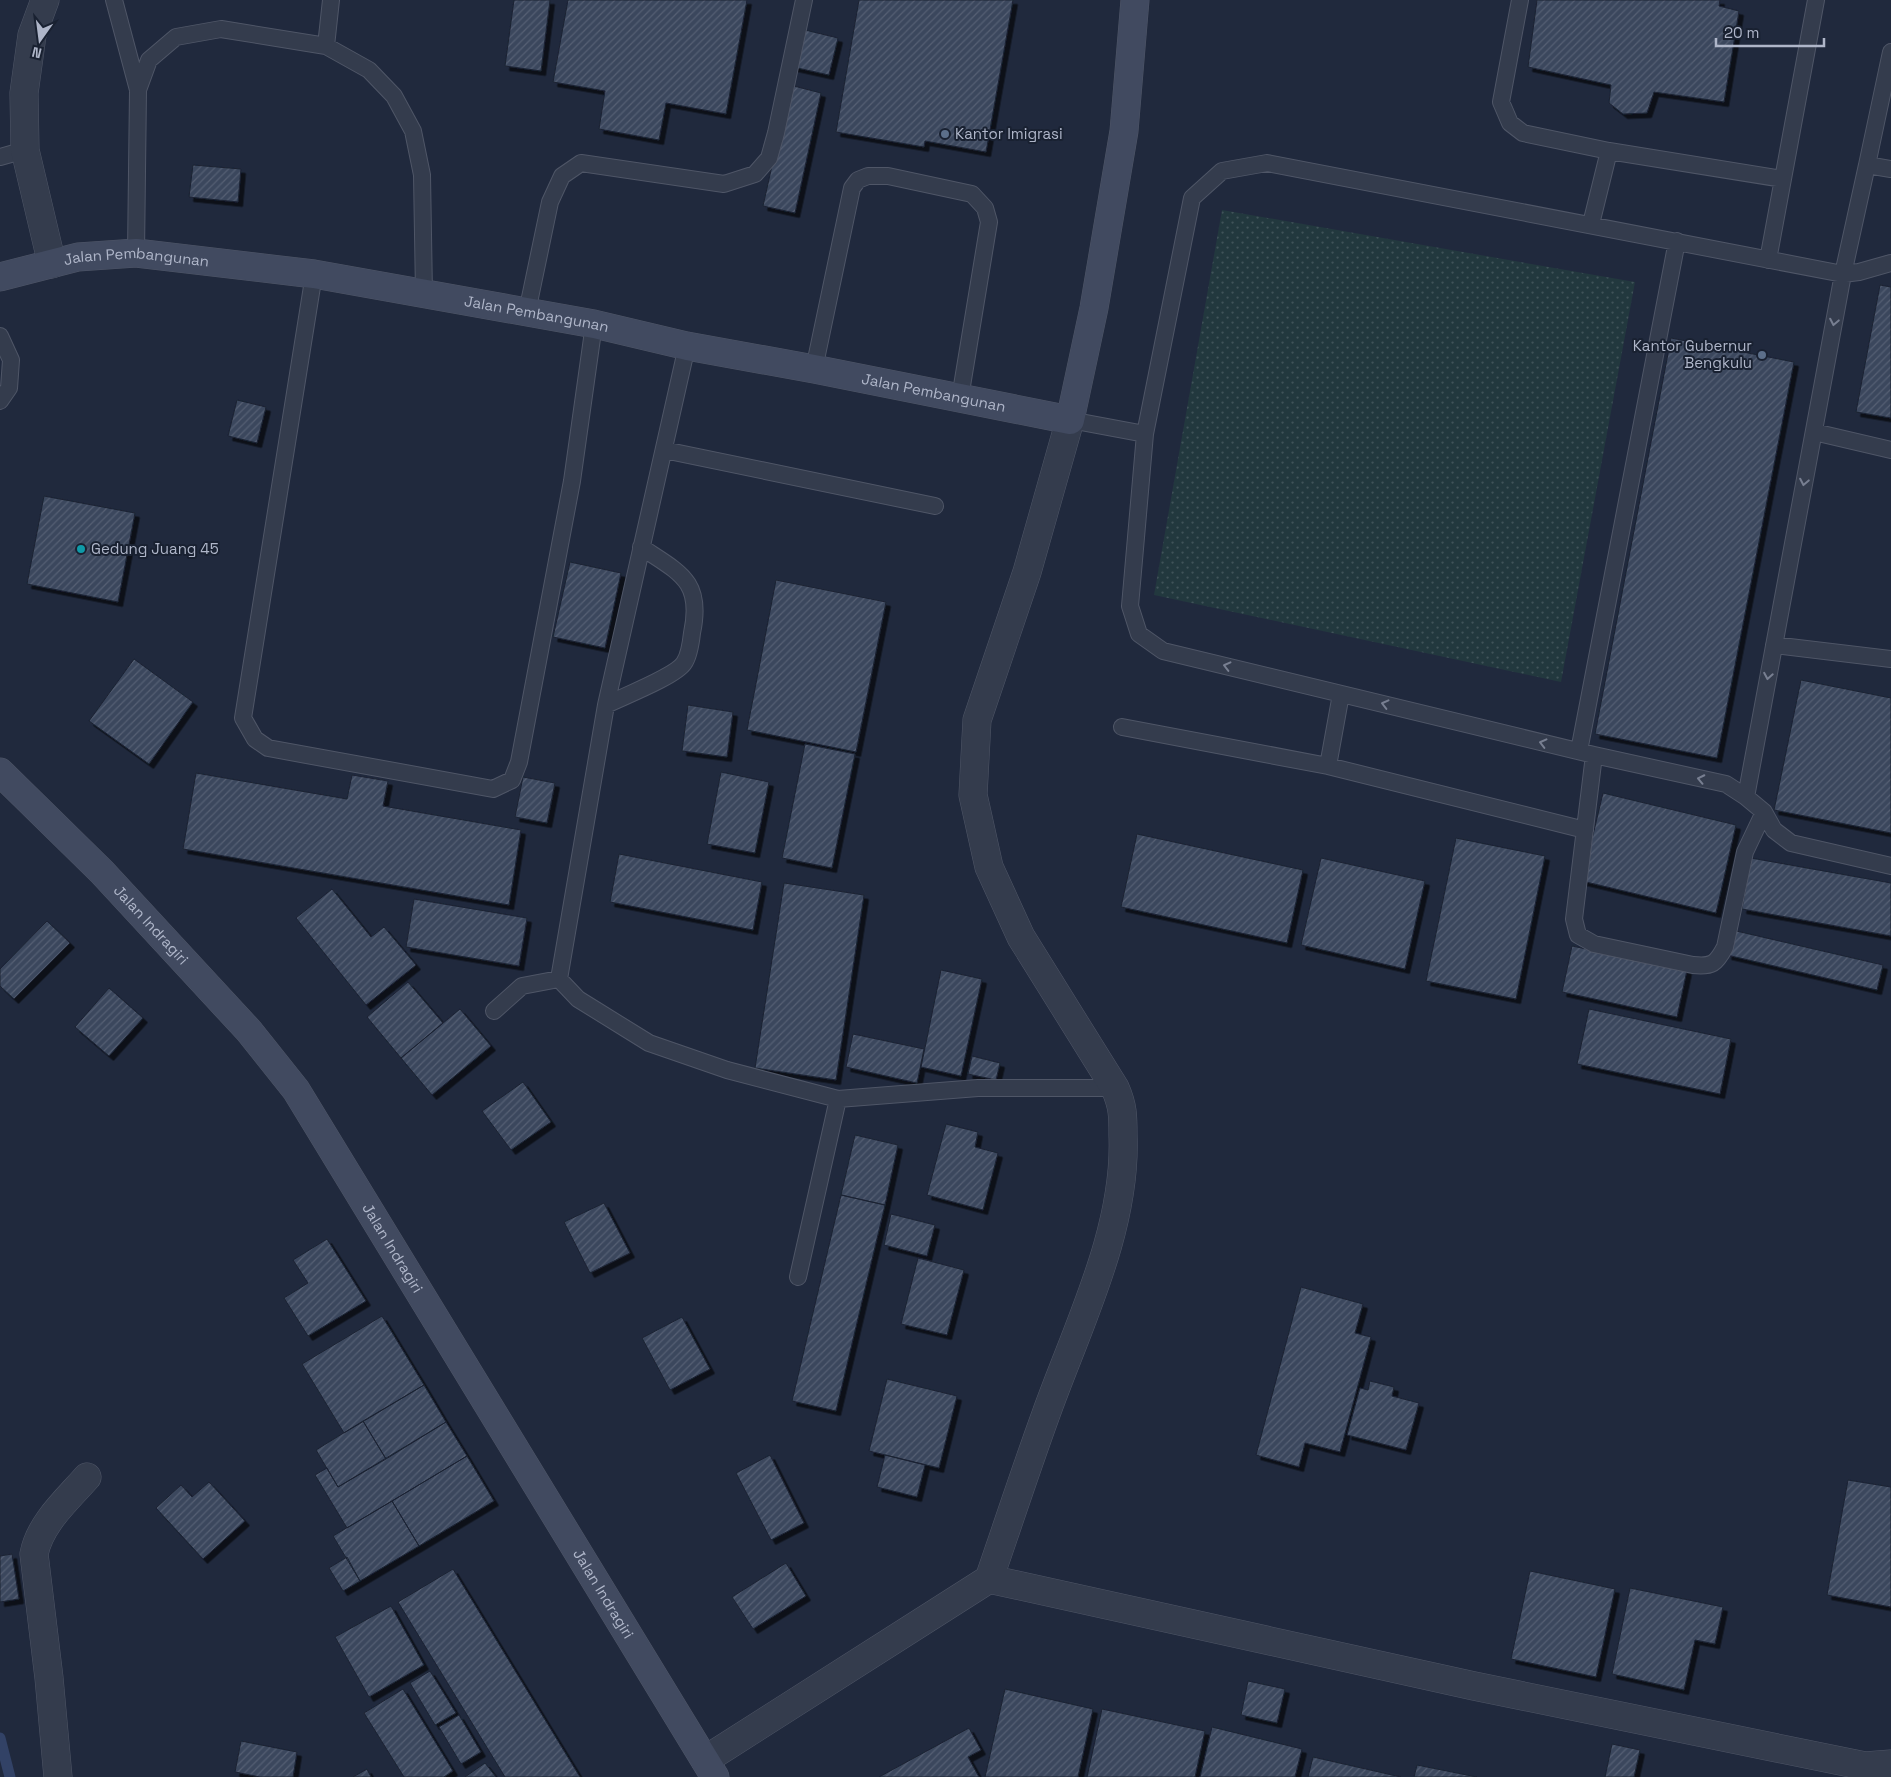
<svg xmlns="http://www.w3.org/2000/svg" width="1891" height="1777" viewBox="0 0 1891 1777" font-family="'Space Grotesk',sans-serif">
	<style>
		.grass { fill: url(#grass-dots) }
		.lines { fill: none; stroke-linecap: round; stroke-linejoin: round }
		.stream { stroke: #324266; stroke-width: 11 }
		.building { fill: url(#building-hatch); stroke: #1b2333; filter: url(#shadow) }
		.lane-casing { stroke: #4f5667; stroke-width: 18 }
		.street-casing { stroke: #4f5667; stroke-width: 29 }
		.secondary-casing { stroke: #4f5667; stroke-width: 29 }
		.lane { stroke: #343c4d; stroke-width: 16 }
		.street { stroke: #343c4d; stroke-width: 28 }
		.secondary { stroke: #414a60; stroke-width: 28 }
		.oneway { stroke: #787f91 }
		.service-dot { fill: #5c6f8a; stroke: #192131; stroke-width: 2 }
		.culture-dot { fill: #0f9aa8; stroke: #192131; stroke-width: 2 }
		.labels { text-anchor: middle; stroke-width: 4; stroke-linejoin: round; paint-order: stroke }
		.poi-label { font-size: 15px; fill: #afb6c9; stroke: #192131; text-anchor: start }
		.street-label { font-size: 15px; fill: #afb6c9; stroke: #192131 }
	</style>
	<defs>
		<pattern id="grass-dots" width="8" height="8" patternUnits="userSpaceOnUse" patternTransform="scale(1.25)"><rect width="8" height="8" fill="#22383e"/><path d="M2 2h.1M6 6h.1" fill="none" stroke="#405359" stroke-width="1.8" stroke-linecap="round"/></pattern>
		<pattern id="building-hatch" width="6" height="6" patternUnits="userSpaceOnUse" patternTransform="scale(1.25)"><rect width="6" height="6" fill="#3b475d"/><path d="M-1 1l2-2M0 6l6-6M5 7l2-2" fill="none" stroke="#555f73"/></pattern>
		<filter id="shadow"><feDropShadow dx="4.5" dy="4.5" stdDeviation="0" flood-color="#0009"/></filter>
	</defs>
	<rect width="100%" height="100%" fill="#20293d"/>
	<!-- grass -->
	<path class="grass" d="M1222,210L1635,282L1561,682L1154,595Z"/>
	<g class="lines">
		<!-- stream -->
		<path class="stream" d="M0,1738L10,1777"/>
	</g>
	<!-- building -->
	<path class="building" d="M514,0H550L541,71L505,66Z
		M568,0H747L726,114L666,103L659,140L599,129L605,91L553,82Z
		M859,0H1013L986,152L925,141L924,147L836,132Z
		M1537,0H1720L1719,6L1739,11L1724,102L1654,92L1647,113L1623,114L1609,103L1611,85L1528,67Z
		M801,29L838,38L829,75L793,67Z
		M790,85L821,93L795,213L763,206Z
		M193,165L241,169L238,202L189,197Z
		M1880,285L1891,287V418L1856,412Z
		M1671,338L1794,362L1717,758L1595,734Z
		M237,400L266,407L257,443L228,436Z
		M44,496L135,513L118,602L27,584Z
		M570,562L621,573L605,648L553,637Z
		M776,580L886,602L856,752L747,730Z
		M134,659L193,702L149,764L89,721Z
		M1801,680L1891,698V833L1774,810Z
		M688,705L733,712L727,757L682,751Z
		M805,744L855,754L832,868L782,858Z
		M721,772L769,782L755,853L707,844Z
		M196,773L347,799L352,775L388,781L383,806L521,830L509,905L183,849Z
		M523,777L555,783L547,823L515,817Z
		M1603,793L1736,825L1716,913L1582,881Z
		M1137,834L1303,870L1287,943L1121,907Z
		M1456,838L1545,856L1516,999L1426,981Z
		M619,854L762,882L753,930L610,902Z
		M1321,858L1425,881L1405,969L1301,945Z
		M1751,858L1891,883V936L1742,909Z
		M784,883L864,895L836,1080L755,1068Z
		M332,889L371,937L384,927L416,965L366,1005L296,918Z
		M414,899L527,918L519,966L406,947Z
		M47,921L70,943L14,999L0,986V969Z
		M1732,930L1883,965L1877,990L1727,955Z
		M1572,946L1687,970L1677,1017L1562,992Z
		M941,970L982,979L961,1076L921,1067Z
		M408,982L443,1023L401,1058L367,1017Z
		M109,988L143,1018L109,1056L75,1027Z
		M460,1009L491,1046L432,1095L401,1058Z
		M1589,1009L1731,1039L1720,1094L1577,1064Z
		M853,1034L924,1049L917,1083L846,1067Z
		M972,1056L1000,1063L996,1080L968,1074Z
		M523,1082L551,1122L511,1150L482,1111Z
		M946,1124L978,1132L975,1147L998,1153L983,1210L927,1195Z
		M855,1135L898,1145L885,1205L841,1195Z
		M841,1195L885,1205L836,1411L792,1401Z
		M604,1203L630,1253L590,1273L564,1222Z
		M891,1214L935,1225L927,1256L884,1245Z
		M327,1239L366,1301L308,1336L284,1298L308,1283L293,1260Z
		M918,1258L964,1270L947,1335L901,1324Z
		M1301,1287L1363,1304L1355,1333L1371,1337L1340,1452L1305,1443L1299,1467L1256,1455Z
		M382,1316L424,1385L344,1433L302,1364Z
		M682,1317L710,1369L670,1390L642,1338Z
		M887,1379L957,1396L939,1468L869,1451Z
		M1370,1381L1394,1387L1392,1396L1419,1403L1406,1450L1347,1435L1360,1388L1368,1390Z
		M424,1385L446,1422L386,1459L363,1421Z
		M363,1421L386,1459L338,1487L316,1450Z
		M446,1422L467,1456L347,1528L315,1475L327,1468L338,1487Z
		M770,1455L804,1523L771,1540L736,1473Z
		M885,1455L925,1465L917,1497L877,1487Z
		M467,1456L494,1501L419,1546L392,1501Z
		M1848,1480L1891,1487V1607L1827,1595Z
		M209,1482L245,1521L203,1559L156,1508L181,1485L192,1497Z
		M392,1501L419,1546L360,1581L333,1536Z
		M12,1554L19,1599L0,1602V1556Z
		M347,1557L360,1581L343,1591L329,1568Z
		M786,1563L806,1596L753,1629L732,1597Z
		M453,1569L580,1777H505L398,1602Z
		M1530,1571L1615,1589L1596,1677L1511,1659Z
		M1630,1588L1723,1607L1715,1644L1695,1640L1684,1690L1612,1674Z
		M391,1606L424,1665L369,1697L335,1637Z
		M430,1671L456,1713L435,1725L410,1683Z
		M1248,1681L1285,1689L1277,1723L1241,1715Z
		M403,1689L453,1771L444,1777H404L364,1713Z
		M1005,1689L1093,1709L1078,1777H985Z
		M1102,1709L1205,1731L1195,1777H1087Z
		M459,1715L481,1752L461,1764L439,1727Z
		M1212,1727L1302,1749L1295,1777H1200Z
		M969,1728L981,1750L968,1757L979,1777H879Z
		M241,1741L297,1752L293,1777H260L235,1772Z
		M1612,1744L1640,1750L1634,1777H1605Z
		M1313,1757L1401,1777H1308Z
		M485,1763L496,1777H465Z
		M1417,1765L1477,1777H1414Z
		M367,1769L371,1777H353Z"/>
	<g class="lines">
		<!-- lane casing -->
		<g class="lane-casing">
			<path id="lane" d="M114,0L138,90
				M1520,0L1501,102L1510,123L1523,133L1609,151
				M326,46L331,0
				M0,157L25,150
				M1867,165L1891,52
				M1591,224L1609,151L1783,179
				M136,253L138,90L149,60L176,37L221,29L326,46L369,70L394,96L413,131L422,175L424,294
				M1768,260L1816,0
				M1891,263L1859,272L1843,274L1267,163L1222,171L1192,198L1145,434L1130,606L1139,634L1163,651L1594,755L1726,784L1746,797L1764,812L1774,830L1791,843L1891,866
				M314,274L243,718L255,739L268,748L493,789L512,780L519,762L572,481L594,324
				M527,312L550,202L562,176L581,163L724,184L755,174L769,158L776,133L804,0
				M0,336L11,360L9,388L0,401
				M814,369L852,188L858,180L868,176H888L972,194L985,208L989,222L960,398
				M1070,420L1145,434
				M1814,432L1891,450
				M664,450L935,506
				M1774,645L1891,659
				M606,705C622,697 676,676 684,663C689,656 691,642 692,633C703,581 680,573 641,547
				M1122,727L1328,766L1341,694
				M1579,751L1677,241
				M1594,755L1574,919L1578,935L1594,944L1693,965C1712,967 1716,964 1725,947L1745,852L1764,812
				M1328,766L1585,830
				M1746,797L1843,274L1867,165L1891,169
				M559,979L606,705L687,346
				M494,1011L522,986L559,979L578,999L649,1043L727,1070L838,1099L978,1088H1115
				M798,1277L838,1099"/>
		</g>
		<!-- street casing -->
		<g class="street-casing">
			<path id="street" d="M45,0L32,35L24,93L25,150L52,264
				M989,1579C1008,1524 1026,1469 1046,1414C1077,1327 1127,1230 1123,1135C1123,1116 1123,1106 1115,1088L1021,937L989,867L973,795L977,720L1027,572L1070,420
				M705,1760L989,1579L1474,1686L1865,1766L1891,1764
				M58,1777L49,1678L34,1554C40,1523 67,1500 87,1477"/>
		</g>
		<!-- secondary casing -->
		<g class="secondary-casing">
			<g id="secondary">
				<path id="s1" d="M0,277L78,257L136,253L314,274L594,324L687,346L814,369L1070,420L1094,308L1124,131L1135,0"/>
				<path id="s2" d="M0,772L102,872L249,1031L296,1090L715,1777"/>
			</g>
		</g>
		<!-- lane -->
		<use href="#lane" class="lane"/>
		<!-- street -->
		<use href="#street" class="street"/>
		<!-- secondary -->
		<use href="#secondary" class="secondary"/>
	</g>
	<!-- one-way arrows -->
	<defs><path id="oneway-chevron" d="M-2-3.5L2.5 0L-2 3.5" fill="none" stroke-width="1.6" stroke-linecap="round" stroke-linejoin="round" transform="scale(1.25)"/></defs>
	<g class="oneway">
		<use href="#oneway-chevron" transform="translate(1834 322) rotate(101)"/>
		<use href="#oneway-chevron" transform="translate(1804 482) rotate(101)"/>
		<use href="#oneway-chevron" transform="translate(1227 666) rotate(-166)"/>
		<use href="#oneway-chevron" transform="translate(1768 676) rotate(100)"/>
		<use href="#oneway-chevron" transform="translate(1385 704) rotate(-166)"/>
		<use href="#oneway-chevron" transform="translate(1543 743) rotate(-166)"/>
		<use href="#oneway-chevron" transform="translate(1701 779) rotate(-168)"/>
	</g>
	<!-- markers -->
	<g class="service-dot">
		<circle cx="945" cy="134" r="5"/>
		<circle cx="1762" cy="355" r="5"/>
	</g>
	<circle class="culture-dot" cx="81" cy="549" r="5"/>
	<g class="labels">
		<!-- poi labels -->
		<g class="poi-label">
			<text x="955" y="139">Kantor Imigrasi</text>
			<text x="1752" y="351" text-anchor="end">Kantor Gubernur<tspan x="1752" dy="17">Bengkulu</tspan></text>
			<text x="91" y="554">Gedung Juang 45</text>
		</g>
		<!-- street labels -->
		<g class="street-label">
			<text dy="5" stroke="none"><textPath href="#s1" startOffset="139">Jalan Pembangunan</textPath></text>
			<text dy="5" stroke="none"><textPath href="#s1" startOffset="544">Jalan Pembangunan</textPath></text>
			<text dy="5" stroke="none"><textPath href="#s1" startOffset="949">Jalan Pembangunan</textPath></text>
			<text dy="5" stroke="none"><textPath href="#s2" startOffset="215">Jalan Indragiri</textPath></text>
			<text dy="5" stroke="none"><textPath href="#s2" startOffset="620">Jalan Indragiri</textPath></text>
			<text dy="5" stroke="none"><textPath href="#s2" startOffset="1025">Jalan Indragiri</textPath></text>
		</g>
	</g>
	<!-- north arrow -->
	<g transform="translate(40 40) rotate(194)" stroke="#192131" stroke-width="4" paint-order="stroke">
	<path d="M0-4L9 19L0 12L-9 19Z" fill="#afb6c9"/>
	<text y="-8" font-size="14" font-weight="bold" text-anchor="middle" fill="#afb6c9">N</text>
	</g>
	<!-- scale -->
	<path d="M1716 38v8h108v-8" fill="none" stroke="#afb6c9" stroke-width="2.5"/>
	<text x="1724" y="38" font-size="15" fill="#afb6c9" stroke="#192131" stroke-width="4" paint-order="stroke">20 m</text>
</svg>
